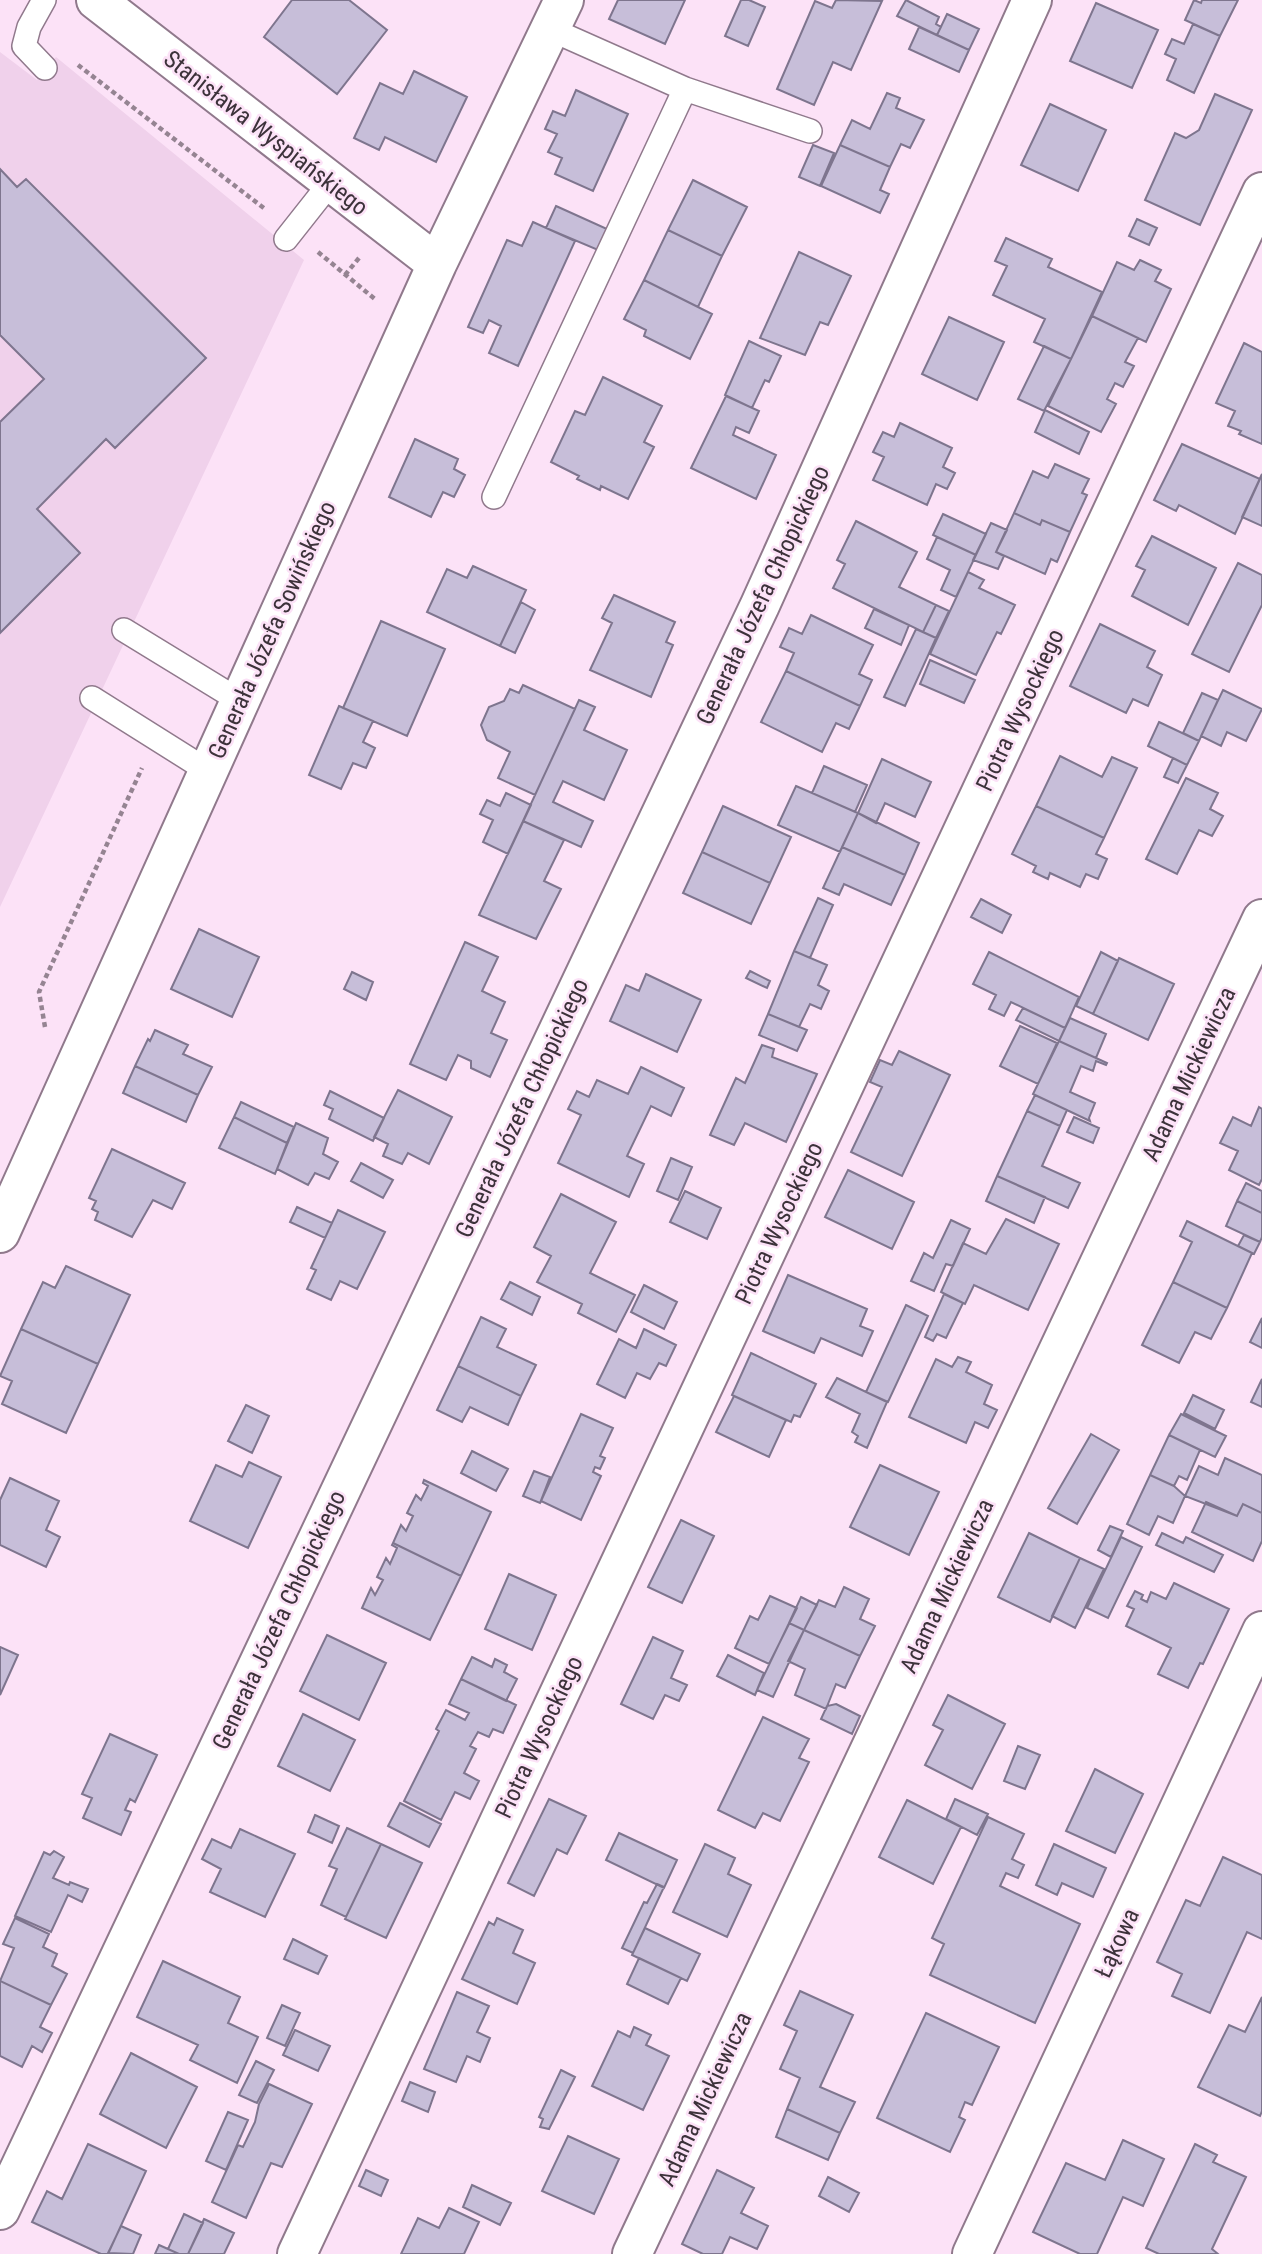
<svg xmlns="http://www.w3.org/2000/svg" width="1262" height="2254" viewBox="0 0 1262 2254" font-family="'Roboto Condensed',sans-serif">
	<style>
		.built { fill: #f0d1eb }
		.building { fill: #c7bed9; stroke: #7e758e; stroke-width: 2 }
		.lines { fill: none; stroke-linecap: round; stroke-linejoin: round }
		.lane-casing { stroke: #90798c; stroke-width: 26 }
		.street-casing { stroke: #90798c; stroke-width: 42 }
		.path { stroke: #958492; stroke-width: 4.5; stroke-dasharray: 5 3.5; stroke-linecap: butt }
		.lane { stroke: #fff; stroke-width: 23 }
		.street { stroke: #fff; stroke-width: 38 }
		.labels { text-anchor: middle; stroke-width: 5; stroke-linejoin: round; paint-order: stroke }
		.street-label { font-size: 24px; fill: #3c323a; stroke: #fce2f7 }
	</style>
	<rect width="100%" height="100%" fill="#fce2f7"/>
	<!-- built -->
	<path class="built" d="M0,52L37,80L56,57L304,260L0,907Z"/>
	<!-- building -->
	<path class="building" d="M292,0H349L387,30L337,94L264,37Z
		M618,0H685L665,44L609,19Z
		M741,0H749L765,7L748,46L725,36Z
		M836,0L882,1L851,70L833,62L814,105L777,89L815,1L832,8Z
		M906,0L939,17L936,24L941,27L937,35L897,16Z
		M1194,0L1201,3L1202,0H1238L1220,36L1185,20Z
		M1096,3L1158,30L1132,88L1070,61Z
		M947,14L979,29L969,50L937,35Z
		M1193,24L1220,36L1194,93L1167,80L1176,59L1165,54L1172,39L1184,44Z
		M919,27L969,50L959,72L909,49Z
		M414,71L467,97L436,162L385,137L379,150L354,138L380,83L403,94Z
		M576,90L628,114L593,191L555,174L562,158L548,152L557,134L545,129L553,111L565,116Z
		M887,93L900,98L896,108L924,120L910,148L901,144L890,167L840,145L852,120L870,129Z
		M1215,94L1252,110L1200,225L1145,200L1175,133L1186,138L1199,130Z
		M1050,104L1106,130L1078,191L1021,165Z
		M813,145L834,153L820,186L799,177Z
		M840,145L890,167L880,190L889,194L880,213L821,186Z
		M0,169L17,187L26,179L206,358L115,448L106,439L37,509L80,553L0,633V422L44,379L0,335Z
		M693,180L747,207L722,256L668,230Z
		M556,206L607,229L598,250L546,228Z
		M1137,219L1157,228L1149,245L1129,236Z
		M533,222L575,241L518,366L489,353L501,326L489,320L483,333L468,327L507,240L522,246Z
		M668,230L722,256L698,307L644,280Z
		M1006,238L1052,259L1048,267L1102,292L1071,359L1034,342L1045,319L993,295L1007,266L995,261Z
		M799,252L851,276L828,325L820,322L805,355L760,338Z
		M1140,260L1161,270L1155,281L1171,289L1146,342L1092,316L1117,262L1134,270Z
		M644,280L712,314L690,359L644,336L646,330L624,319Z
		M1092,316L1138,338L1125,362L1134,366L1123,387L1115,383L1107,399L1116,404L1101,432L1048,406Z
		M949,317L1004,342L977,400L922,374Z
		M749,341L781,356L769,382L765,380L752,408L725,395Z
		M1244,343L1262,352V444L1239,434L1241,431L1228,426L1235,411L1216,403Z
		M1044,346L1071,359L1044,411L1018,399Z
		M603,377L662,406L644,442L654,447L628,499L601,486L600,490L577,479L579,476L551,462L575,411L585,415Z
		M726,396L759,411L749,433L736,427L733,435L776,455L756,499L691,468Z
		M1045,410L1089,432L1079,454L1035,432Z
		M900,423L952,448L943,467L955,473L947,489L936,484L927,505L873,480L884,457L873,452L883,432L894,437Z
		M415,439L458,459L454,469L465,475L454,497L443,492L431,517L389,497Z
		M1182,444L1260,479L1235,534L1179,505L1176,511L1154,500Z
		M1055,464L1089,479L1082,493L1087,495L1070,532L1042,520L1040,525L1014,513L1033,471L1048,478Z
		M1262,474V526L1242,517Z
		M1014,513L1040,525L1042,520L1070,532L1057,562L1051,559L1045,574L996,552Z
		M943,514L986,534L976,555L933,535Z
		M856,521L917,552L899,587L936,605L923,632L833,588L845,564L837,560Z
		M991,523L1007,530L996,552L1004,556L998,569L973,560Z
		M1152,536L1216,568L1188,625L1132,596L1145,570L1136,566Z
		M937,537L976,555L956,597L941,590L950,570L927,559Z
		M1238,563L1262,575V605L1229,672L1192,654Z
		M473,566L526,590L500,646L427,612L447,569L467,578Z
		M968,572L984,580L979,588L1015,605L1001,634L997,632L976,675L930,654Z
		M614,595L675,622L666,642L673,645L651,697L590,670L612,623L602,618Z
		M521,602L535,610L515,653L500,646Z
		M936,605L949,611L936,638L923,632Z
		M874,609L909,625L901,645L865,628Z
		M811,615L873,645L859,674L872,680L860,706L786,671L794,653L780,647L789,628L802,634Z
		M381,621L445,649L407,736L343,708Z
		M1100,624L1155,651L1147,667L1162,675L1148,706L1133,699L1126,713L1070,686Z
		M916,629L936,638L905,706L884,697Z
		M930,660L975,680L964,703L920,684Z
		M786,671L860,706L849,729L836,723L822,752L761,722Z
		M523,685L575,709L535,795L498,778L510,752L487,740L481,725L489,707L504,701L510,689L519,693Z
		M1223,690L1262,709L1246,741L1227,732L1221,746L1201,736Z
		M1202,693L1218,700L1199,741L1183,733Z
		M579,700L595,707L584,730L627,750L604,800L563,781L553,802L593,821L581,847L523,821Z
		M339,706L373,721L363,742L375,748L366,768L353,763L341,789L309,775Z
		M1159,722L1199,741L1187,765L1148,746Z
		M1060,756L1102,777L1112,757L1137,768L1104,838L1036,806Z
		M1173,758L1187,765L1178,783L1164,777Z
		M882,759L931,782L915,817L885,803L876,823L858,813Z
		M824,766L867,785L855,812L812,793Z
		M1186,778L1218,793L1210,809L1223,816L1212,836L1199,830L1177,874L1146,859Z
		M796,786L858,813L840,852L778,825Z
		M506,793L531,805L508,854L483,842L493,820L480,814L487,800L500,806Z
		M723,806L791,837L770,883L702,852Z
		M1036,806L1104,838L1096,854L1107,859L1098,879L1086,874L1080,887L1050,873L1048,879L1033,872L1036,866L1012,854Z
		M858,813L919,843L905,875L842,847Z
		M523,821L564,840L544,881L561,889L536,939L479,915Z
		M842,847L905,875L891,905L844,884L839,895L823,888Z
		M702,852L770,883L751,924L683,893Z
		M818,898L833,905L810,958L794,951Z
		M981,899L1011,915L1002,933L971,917Z
		M199,929L259,957L232,1017L171,989Z
		M465,942L498,957L482,991L505,1002L491,1033L507,1040L490,1077L471,1068V1061L458,1055L446,1080L410,1064Z
		M794,951L827,965L818,985L829,991L821,1009L810,1004L799,1027L768,1014Z
		M989,952L1079,997L1065,1028L1011,1002L1004,1016L989,1009L996,995L973,984Z
		M1101,952L1118,961L1093,1014L1076,1006Z
		M1119,958L1174,984L1148,1040L1093,1014Z
		M750,971L770,981L767,988L746,978Z
		M352,972L373,982L366,1000L344,989Z
		M646,974L701,1000L677,1052L610,1021L626,985L639,991Z
		M1023,1008L1065,1028L1059,1041L1016,1020Z
		M768,1014L807,1030L797,1051L759,1035Z
		M1070,1018L1106,1034L1096,1058L1059,1041Z
		M1020,1026L1057,1043L1038,1084L1000,1066Z
		M155,1030L188,1045L183,1054L212,1067L198,1095L135,1066L148,1039L150,1041Z
		M1059,1041L1107,1063L1106,1065L1096,1061L1093,1071L1081,1066L1070,1092L1095,1103L1089,1118L1090,1121L1033,1094Z
		M762,1045L774,1049L772,1057L817,1074L786,1142L745,1123L734,1145L710,1135L736,1078L745,1083Z
		M899,1051L950,1075L902,1176L851,1152L882,1087L870,1082L880,1060L892,1065Z
		M135,1066L198,1095L186,1122L123,1093Z
		M641,1067L684,1088L671,1116L651,1106L627,1156L644,1164L629,1197L558,1163L581,1115L568,1109L577,1091L589,1097L597,1080L628,1094Z
		M398,1090L452,1117L429,1164L408,1153L402,1164L383,1156L388,1144L374,1137Z
		M330,1091L384,1118L373,1141L329,1119L333,1109L324,1105Z
		M1035,1095L1067,1110L1060,1126L1027,1111Z
		M241,1102L294,1127L287,1143L234,1117Z
		M1259,1107L1262,1109V1179L1259,1185L1229,1170L1238,1151L1220,1143L1233,1117L1251,1126Z
		M1027,1111L1060,1126L1042,1166L1080,1183L1068,1208L997,1176Z
		M234,1117L287,1143L275,1174L219,1148Z
		M1074,1117L1099,1128L1093,1143L1067,1132Z
		M296,1123L328,1138L323,1154L338,1162L329,1179L315,1173L308,1185L277,1169Z
		M112,1149L185,1183L172,1209L153,1200L132,1237L95,1220L98,1212L92,1209L96,1201L89,1198Z
		M671,1158L692,1167L678,1200L657,1191Z
		M361,1163L393,1180L383,1198L351,1181Z
		M848,1170L914,1202L892,1249L825,1217Z
		M997,1176L1045,1197L1034,1223L986,1201Z
		M1246,1183L1262,1191V1213L1237,1201Z
		M685,1191L721,1208L707,1239L670,1222Z
		M561,1194L616,1222L590,1273L635,1295L616,1332L578,1313L582,1304L537,1282L551,1256L534,1247Z
		M1237,1201L1262,1213V1237L1260,1242L1226,1226Z
		M297,1207L332,1223L325,1238L290,1222Z
		M338,1210L385,1232L357,1289L340,1281L331,1300L307,1289L316,1270L311,1268Z
		M1006,1219L1059,1244L1028,1310L974,1285L965,1304L941,1292L963,1243L986,1254Z
		M951,1220L970,1229L953,1266L946,1264L934,1291L911,1281L924,1253L933,1258Z
		M1187,1221L1252,1253L1227,1308L1173,1282L1192,1242L1180,1236Z
		M1244,1235L1260,1242L1254,1254L1238,1246Z
		M66,1266L130,1295L98,1364L21,1329L43,1282L55,1288Z
		M788,1275L867,1309L860,1326L873,1331L862,1356L821,1338L814,1353L763,1331Z
		M510,1282L540,1297L532,1315L501,1299Z
		M1173,1282L1227,1308L1211,1339L1195,1332L1179,1363L1142,1345Z
		M644,1285L677,1302L664,1329L631,1312Z
		M944,1294L963,1303L946,1338L937,1334L933,1341L925,1337Z
		M906,1305L928,1316L888,1402L866,1392Z
		M481,1317L506,1329L497,1347L536,1365L521,1396L458,1366Z
		M1262,1318V1348L1250,1342Z
		M21,1329L98,1364L66,1433L2,1404L12,1381L0,1376Z
		M644,1329L676,1345L666,1366L659,1363L650,1379L637,1373L625,1398L597,1384L619,1339L636,1348Z
		M751,1353L816,1384L800,1417L794,1415L791,1422L732,1395Z
		M958,1357L971,1362L966,1372L992,1385L984,1404L997,1410L988,1428L975,1422L966,1443L909,1417L936,1359L952,1367Z
		M458,1366L521,1396L508,1425L470,1407L462,1422L437,1410Z
		M837,1378L887,1402L867,1448L855,1442L858,1436L852,1432L860,1414L826,1397Z
		M1262,1379V1407L1251,1402Z
		M1193,1395L1224,1410L1215,1429L1184,1413Z
		M734,1396L786,1420L769,1457L716,1432Z
		M246,1405L269,1416L252,1453L228,1441Z
		M581,1414L613,1428L600,1456L605,1458L600,1469L595,1467L593,1472L601,1476L581,1520L541,1501Z
		M1181,1414L1226,1436L1215,1457L1169,1435Z
		M1091,1434L1119,1450L1077,1524L1048,1508Z
		M1169,1435L1200,1450L1187,1480L1179,1476L1174,1486L1150,1475Z
		M472,1451L508,1469L496,1491L461,1473Z
		M1225,1458L1262,1475V1513L1243,1504L1237,1516L1185,1496L1199,1466L1218,1475Z
		M249,1462L281,1477L248,1548L190,1521L216,1465L242,1477Z
		M880,1465L939,1492L909,1555L850,1527Z
		M534,1471L550,1477L540,1503L523,1496Z
		M1150,1475L1174,1486L1185,1496L1173,1523L1158,1516L1149,1535L1127,1524Z
		M10,1478L59,1501L46,1530L60,1537L46,1567L0,1545V1500Z
		M424,1480L491,1512L461,1576L393,1543L401,1525L406,1531L413,1516L407,1513L416,1495L421,1500L428,1486L423,1483Z
		M1206,1502L1237,1516L1243,1504L1262,1513V1541L1253,1561L1192,1532Z
		M681,1520L714,1536L682,1603L648,1587Z
		M1110,1526L1123,1531L1111,1557L1098,1550Z
		M1029,1533L1080,1558L1050,1622L998,1597Z
		M1162,1533L1183,1543L1186,1537L1223,1555L1214,1572L1156,1545Z
		M1121,1537L1142,1547L1108,1618L1087,1608Z
		M393,1543L461,1576L430,1640L362,1608L371,1588L375,1595L383,1580L377,1577L386,1558L390,1564L397,1548L392,1545Z
		M1080,1558L1104,1569L1075,1628L1052,1616Z
		M509,1574L556,1595L532,1650L485,1629Z
		M1174,1583L1229,1609L1203,1664L1200,1663L1188,1688L1158,1674L1171,1648L1126,1626L1134,1609L1127,1606L1135,1591L1143,1595L1141,1599L1147,1602L1151,1592L1166,1599Z
		M844,1587L869,1599L860,1619L875,1626L860,1656L804,1630L819,1600L835,1607Z
		M770,1596L797,1608L769,1664L735,1648L750,1616L758,1620Z
		M801,1597L817,1605L804,1630L789,1623Z
		M789,1623L804,1630L773,1697L757,1690Z
		M804,1630L860,1656L845,1688L836,1684L826,1709L795,1695L805,1669L788,1661Z
		M327,1635L386,1663L359,1720L300,1691Z
		M653,1637L683,1651L671,1678L687,1685L679,1701L665,1695L653,1719L621,1704Z
		M0,1647L18,1655L0,1695Z
		M728,1655L764,1673L755,1695L717,1676Z
		M472,1657L492,1667L495,1659L507,1665L504,1672L517,1679L506,1701L461,1679Z
		M461,1679L516,1705L503,1733L493,1729L489,1737L478,1732L470,1746L476,1749L464,1773L479,1781L470,1799L455,1792L441,1820L404,1801L439,1731L436,1729L446,1710L465,1720L469,1713L449,1704Z
		M948,1695L1005,1724L972,1789L925,1765L943,1730L933,1725Z
		M836,1704L860,1716L852,1734L821,1719L827,1706Z
		M303,1714L355,1740L330,1791L278,1766Z
		M763,1717L809,1739L799,1758L809,1762L780,1821L763,1813L755,1828L718,1810Z
		M110,1734L157,1755L135,1802L130,1799L125,1810L131,1812L121,1835L83,1818L92,1798L82,1794Z
		M1018,1746L1040,1755L1025,1789L1004,1781Z
		M1095,1769L1143,1794L1115,1853L1066,1831Z
		M549,1799L586,1816L567,1854L557,1849L534,1896L508,1883Z
		M955,1799L988,1814L977,1835L946,1819Z
		M907,1800L961,1827L933,1884L879,1857Z
		M400,1803L441,1824L429,1847L388,1826Z
		M315,1815L339,1826L332,1843L308,1832Z
		M988,1817L1024,1834L1012,1859L1024,1865L1018,1878L1006,1873L1000,1886L1080,1924L1035,2023L930,1975L944,1944L932,1938Z
		M347,1828L381,1844L346,1917L321,1905L337,1869L329,1866Z
		M240,1829L295,1854L265,1917L210,1892L221,1869L202,1859L212,1839L231,1848Z
		M619,1833L677,1860L664,1888L606,1860Z
		M381,1844L422,1863L386,1938L345,1919Z
		M705,1844L735,1858L728,1874L751,1885L727,1937L673,1912Z
		M1054,1844L1106,1868L1093,1897L1062,1883L1057,1895L1036,1885Z
		M54,1851L64,1857L53,1878L69,1885L70,1882L88,1889L82,1902L68,1895L51,1932L15,1916L44,1852L50,1855Z
		M1223,1857L1262,1875V1939L1247,1932L1210,2013L1172,1996L1182,1974L1157,1962L1186,1900L1200,1906Z
		M657,1884L664,1887L633,1953L622,1948L644,1902L647,1903Z
		M15,1918L49,1934L43,1947L57,1954L52,1966L67,1974L51,2005L0,1981L14,1948L3,1944Z
		M497,1918L523,1930L513,1953L535,1963L517,2004L462,1979L489,1922L494,1925Z
		M645,1928L700,1954L687,1981L632,1955Z
		M293,1939L327,1956L318,1974L284,1959Z
		M639,1958L681,1978L668,2004L627,1984Z
		M163,1961L240,1997L228,2023L258,2037L237,2083L190,2060L198,2045L137,2017Z
		M0,1981L51,2005L40,2027L52,2033L42,2052L32,2046L22,2067L0,2056Z
		M800,1991L853,2015L820,2087L855,2102L840,2133L787,2109L800,2078L780,2069L797,2031L784,2025Z
		M457,1992L489,2006L477,2032L490,2038L480,2062L467,2056L456,2082L424,2069Z
		M1262,1997V2111L1260,2116L1198,2087L1229,2025L1245,2032Z
		M282,2005L300,2013L285,2046L267,2038Z
		M926,2013L999,2047L972,2105L965,2102L959,2117L965,2120L950,2152L877,2118Z
		M634,2027L651,2035L646,2045L669,2056L643,2110L592,2086L618,2031L630,2037Z
		M295,2030L330,2046L318,2071L283,2055Z
		M131,2053L197,2087L166,2148L100,2114Z
		M256,2061L274,2070L257,2103L239,2095Z
		M561,2070L575,2077L549,2129L540,2127L543,2119L539,2117Z
		M410,2082L435,2092L428,2112L402,2101Z
		M269,2084L312,2104L282,2167L271,2163L246,2218L212,2202L238,2145L243,2147L255,2122L259,2104Z
		M787,2109L840,2133L828,2160L776,2137Z
		M228,2112L248,2120L226,2170L206,2161Z
		M568,2136L619,2159L594,2214L542,2191Z
		M1123,2140L1164,2159L1143,2206L1123,2197L1097,2254H1080L1033,2232L1066,2163L1105,2180Z
		M88,2144L146,2171L108,2254H101L32,2222L47,2191L62,2199Z
		M1195,2144L1217,2155L1213,2162L1246,2177L1212,2249L1218,2254H1159L1146,2248Z
		M366,2170L388,2180L381,2196L359,2186Z
		M717,2170L754,2188L741,2213L768,2226L757,2249L730,2237L722,2254H703L682,2244Z
		M828,2177L859,2193L849,2212L819,2196Z
		M472,2185L511,2203L500,2225L463,2207Z
		M449,2208L479,2222L464,2254H401L418,2218L439,2228Z
		M184,2214L203,2223L188,2254H179L168,2249Z
		M204,2219L234,2233L224,2254H188Z
		M121,2226L141,2235L133,2254L108,2253Z
		M159,2245L168,2249L179,2254H155Z"/>
	<g class="lines">
		<!-- lane casing -->
		<g class="lane-casing">
			<path id="lane" d="M44,0L29,27L24,46L45,68
				M550,29L685,89L810,131
				M286,239L331,182
				M494,497L685,89
				M124,630L240,701
				M92,698L208,771"/>
		</g>
		<!-- street casing -->
		<g class="street-casing">
			<path id="street" d="M96,0L437,264
				M0,1233L437,264L564,0
				M0,2210L760,605L1032,0
				M297,2254L1262,192
				M632,2254L1262,919
				M972,2254L1262,1631"/>
		</g>
		<!-- path -->
		<path class="path" d="M78,65L265,209
			M318,252L376,300
			M345,275L359,258
			M45,1027L39,992L142,768"/>
		<!-- lane -->
		<use href="#lane" class="lane"/>
		<!-- street -->
		<use href="#street" class="street"/>
	</g>
	<g class="labels">
		<!-- street labels -->
		<g class="street-label">
			<text transform="translate(266 133) rotate(38)" y="8">Stanisława Wyspiańskiego</text>
			<text transform="translate(763 595) rotate(-65)" y="8">Generała Józefa Chłopickiego</text>
			<text transform="translate(272 630) rotate(-66)" y="8">Generała Józefa Sowińskiego</text>
			<text transform="translate(1020 710) rotate(-65)" y="8">Piotra Wysockiego</text>
			<text transform="translate(1189 1074) rotate(-65)" y="8">Adama Mickiewicza</text>
			<text transform="translate(522 1108) rotate(-65)" y="8">Generała Józefa Chłopickiego</text>
			<text transform="translate(779 1223) rotate(-65)" y="8">Piotra Wysockiego</text>
			<text transform="translate(947 1586) rotate(-65)" y="8">Adama Mickiewicza</text>
			<text transform="translate(279 1620) rotate(-65)" y="8">Generała Józefa Chłopickiego</text>
			<text transform="translate(539 1737) rotate(-65)" y="8">Piotra Wysockiego</text>
			<text transform="translate(1117 1943) rotate(-65)" y="8">Łąkowa</text>
			<text transform="translate(705 2099) rotate(-65)" y="8">Adama Mickiewicza</text>
		</g>
	</g>
</svg>
